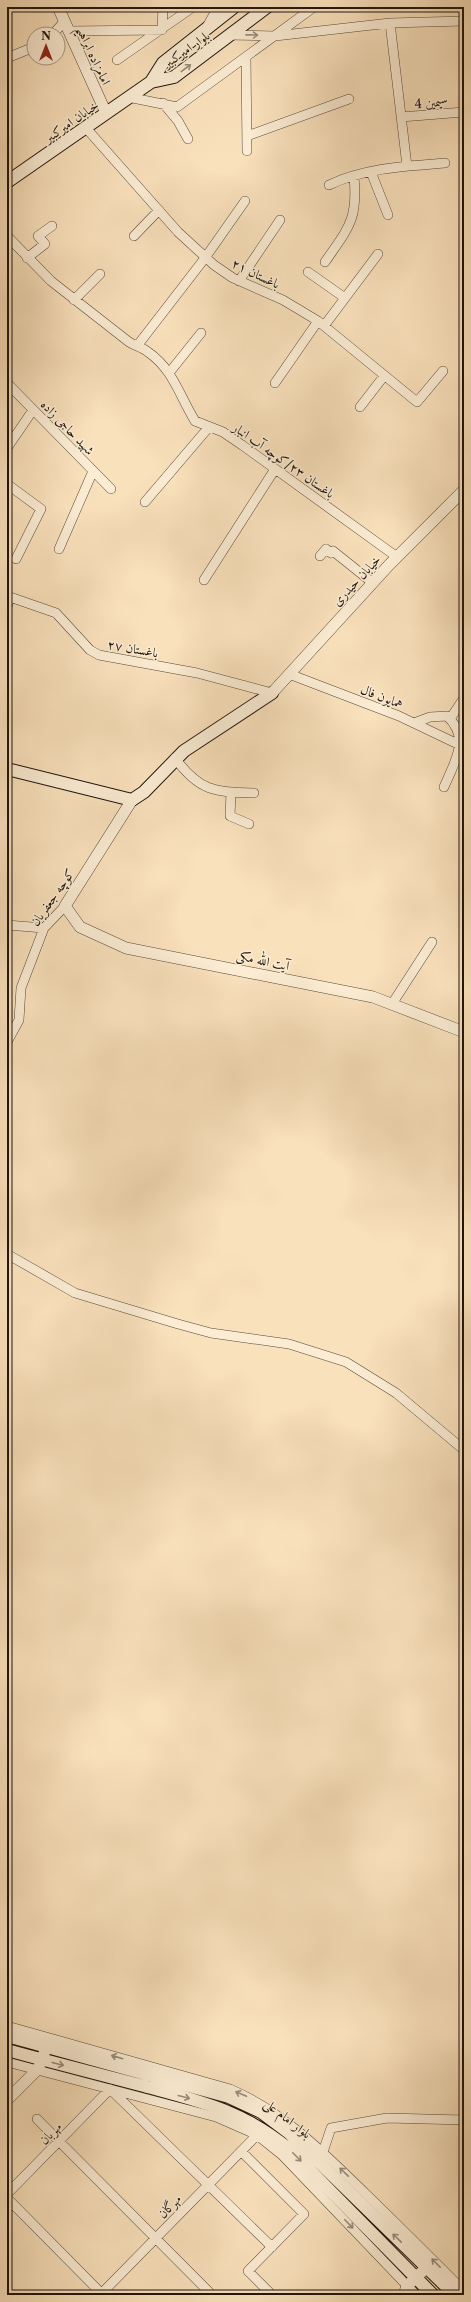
<svg xmlns="http://www.w3.org/2000/svg" width="471" height="2302" viewBox="0 0 471 2302" font-family="'Libre Caslon Text',Amiri,serif">
	<style>
		.lines { fill: none; stroke-linecap: round; stroke-linejoin: round }
		.minor-casing { stroke: #564839; stroke-width: 10 }
		.tertiary-casing { stroke: #564839; stroke-width: 12 }
		.secondary-casing { stroke: #1f150d; stroke-width: 14 }
		.minor { stroke: #fbecd3; stroke-width: 9 }
		.tertiary { stroke: #fbecd3; stroke-width: 11 }
		.secondary { stroke: #fbecd3; stroke-width: 12 }
		.oneway { stroke: #988b7a }
		.labels { text-anchor: middle; stroke-width: 3; stroke-linejoin: round; paint-order: stroke }
		.street-label { font-size: 13px; fill: #1f150d; stroke: #fbecd3 }
	</style>
	<rect width="100%" height="100%" fill="#f9e1bc"/>
	<filter id="stains"><feTurbulence type="fractalNoise" baseFrequency=".005" numOctaves="4"/><feColorMatrix values="0 0 0 0 .2 0 0 0 0 .09 0 0 0 0 .02 0 0 0 .5 -.17"/></filter>
	<radialGradient id="worn" r=".72"><stop offset=".6" stop-color="#630" stop-opacity="0"/><stop offset="1" stop-color="#630" stop-opacity=".3"/></radialGradient>
	<g class="lines">
		<!-- minor casing -->
		<g class="minor-casing">
			<path id="minor" d="M390,23L407,166
				M208,25L218,7
				M68,31L162,30L163,7
				M53,34L64,22
				M229,35L275,36L390,23L464,21
				M246,57L247,151
				M7,58L34,47
				M117,60L193,7
				M128,97L177,107L314,7
				M163,103L178,121L188,139
				M401,117L464,112
				M86,128L178,232L214,265L233,278L283,300L318,321L417,402L443,371
				M247,136L349,99
				M371,172L388,215
				M329,185C364,168 406,166 445,163
				M7,236L51,281L129,342C135,346 142,347 148,352C173,369 180,397 195,421L223,432L242,445L397,557
				M134,236L159,210
				M27,258L45,244L38,236L52,226
				M325,262C349,227 358,220 354,176
				M308,272L345,298
				M239,281L280,220
				M74,300L100,274
				M324,326L378,254
				M137,346L205,258L245,201
				M169,373L201,333
				M7,383L111,489
				M275,383L318,321
				M360,407L384,376
				M7,448L33,410
				M7,484L41,509L16,559
				M145,502L209,427
				M59,549L93,471
				M320,556L326,549L331,553L333,551L373,583
				M204,580L275,469
				M7,596L56,613L90,650L99,655L197,673L272,693
				M7,607L10,597
				M289,674L399,716L464,747
				M450,719L464,698
				M414,723L430,717L447,716C471,738 455,761 444,787
				M175,758C199,791 214,792 254,793
				M231,793L230,816L249,824
				M7,925L44,928
				M392,1004L432,942
				M7,1042L19,1020L21,988L44,928L65,906
				M7,1254L75,1293L178,1324L211,1333L289,1344L346,1362L396,1393L464,1450
				M7,2026L230,2089C284,2112 325,2154 366,2194C399,2226 432,2259 464,2291
				M7,2062L216,2117L257,2135L282,2155L416,2295
				M37,2119L212,2295
				M241,2151L304,2214L248,2271L272,2295
				M323,2152L331,2128L387,2118L464,2120
				M7,2194L110,2089L272,2247
				M7,2198L103,2295
				M100,2295L257,2135"/>
		</g>
		<!-- tertiary casing -->
		<g class="tertiary-casing">
			<path id="tertiary" d="M58,7L106,113
				M272,693L389,565L464,490
				M132,800L65,906L80,927L126,948L373,997L464,1032
				M7,2100L38,2069L45,2051
				M404,2295L407,2286L427,2267"/>
		</g>
		<!-- secondary casing -->
		<g class="secondary-casing">
			<path id="secondary" d="M151,82L174,77L267,7
				M7,182L151,82L163,63L234,7
				M7,769L132,800L144,792L184,751L272,693
				M7,2036L229,2097L261,2112L289,2133L455,2295
				M7,2050C51,2062 95,2073 140,2085C199,2101 240,2109 289,2149L433,2295"/>
		</g>
		<!-- minor -->
		<use href="#minor" class="minor"/>
		<!-- tertiary -->
		<use href="#tertiary" class="tertiary"/>
		<!-- secondary -->
		<use href="#secondary" class="secondary"/>
	</g>
	<!-- one-way arrows -->
	<defs><path id="oneway-shaft" d="M-6 0H5M1.5-3L5.5 0L1.5 3" fill="none" stroke-width="1.6" stroke-linecap="round" stroke-linejoin="round"/></defs>
	<g class="oneway">
		<use href="#oneway-shaft" transform="translate(252 35) rotate(1)"/>
		<use href="#oneway-shaft" transform="translate(186 68) rotate(-37)"/>
		<use href="#oneway-shaft" transform="translate(117 2057) rotate(-164)"/>
		<use href="#oneway-shaft" transform="translate(58 2064) rotate(14)"/>
		<use href="#oneway-shaft" transform="translate(241 2094) rotate(-157)"/>
		<use href="#oneway-shaft" transform="translate(184 2097) rotate(15)"/>
		<use href="#oneway-shaft" transform="translate(297 2157) rotate(45)"/>
		<use href="#oneway-shaft" transform="translate(344 2172) rotate(-136)"/>
		<use href="#oneway-shaft" transform="translate(349 2224) rotate(46)"/>
		<use href="#oneway-shaft" transform="translate(397 2238) rotate(-136)"/>
		<use href="#oneway-shaft" transform="translate(436 2263) rotate(-135)"/>
	</g>
	<g class="labels">
		<!-- street labels -->
		<g class="street-label">
			<text transform="translate(186 49) rotate(-35)" y="5">بلوار امیرکبیر</text>
			<text transform="translate(94 55) rotate(65)" y="5">امامزاده ابراهیم</text>
			<text transform="translate(431 102) rotate(-5)" y="5">سیمین 4</text>
			<text transform="translate(71 121) rotate(-35)" y="5">خیابان امیرکبیر</text>
			<text transform="translate(256 273) rotate(26)" y="5">باغستان ۲۱</text>
			<text transform="translate(68 427) rotate(46)" y="5">شهید حاجی زاده</text>
			<text transform="translate(284 460) rotate(35)" y="5">باغستان ۲۳/کوچه آب انبار</text>
			<text transform="translate(356 580) rotate(-47)" y="5">خیابان حیدری</text>
			<text transform="translate(133 648) rotate(10)" y="5">باغستان ۲۷</text>
			<text transform="translate(382 696) rotate(21)" y="5">همایون فال</text>
			<text transform="translate(52 897) rotate(-55)" y="5">کوچه جعفریان</text>
			<text transform="translate(263 960) rotate(12)" y="5">آیت الله مکی</text>
			<text transform="translate(288 2118) rotate(38)" y="5">بلوار امام علی</text>
			<text transform="translate(50 2133) rotate(-46)" y="5">مهربان</text>
			<text transform="translate(169 2206) rotate(-46)" y="5">مهرگان</text>
		</g>
	</g>
	<!-- margin -->
	<rect width="471" height="2302" fill="none" stroke="#f9e1bc" stroke-width="24"/>
	<rect x="8" y="8" width="455" height="2286" fill="none" stroke="#1f150d" stroke-width="2"/>
	<rect x="12" y="12" width="447" height="2278" fill="none" stroke="#1f150d"/>
	<!-- north arrow -->
	<g transform="translate(46 46)"><circle r="19" fill="#fbecd3" stroke="#a39684"/>
	<path d="M0-3L7 15L0 10L-7 15Z" fill="#8f2418"/>
	<text y="-6" font-size="11" font-weight="bold" text-anchor="middle" fill="#1f150d">N</text>
	</g>
	<rect width="100%" height="100%" filter="url(#stains)"/>
	<rect width="100%" height="100%" fill="url(#worn)"/>
</svg>
